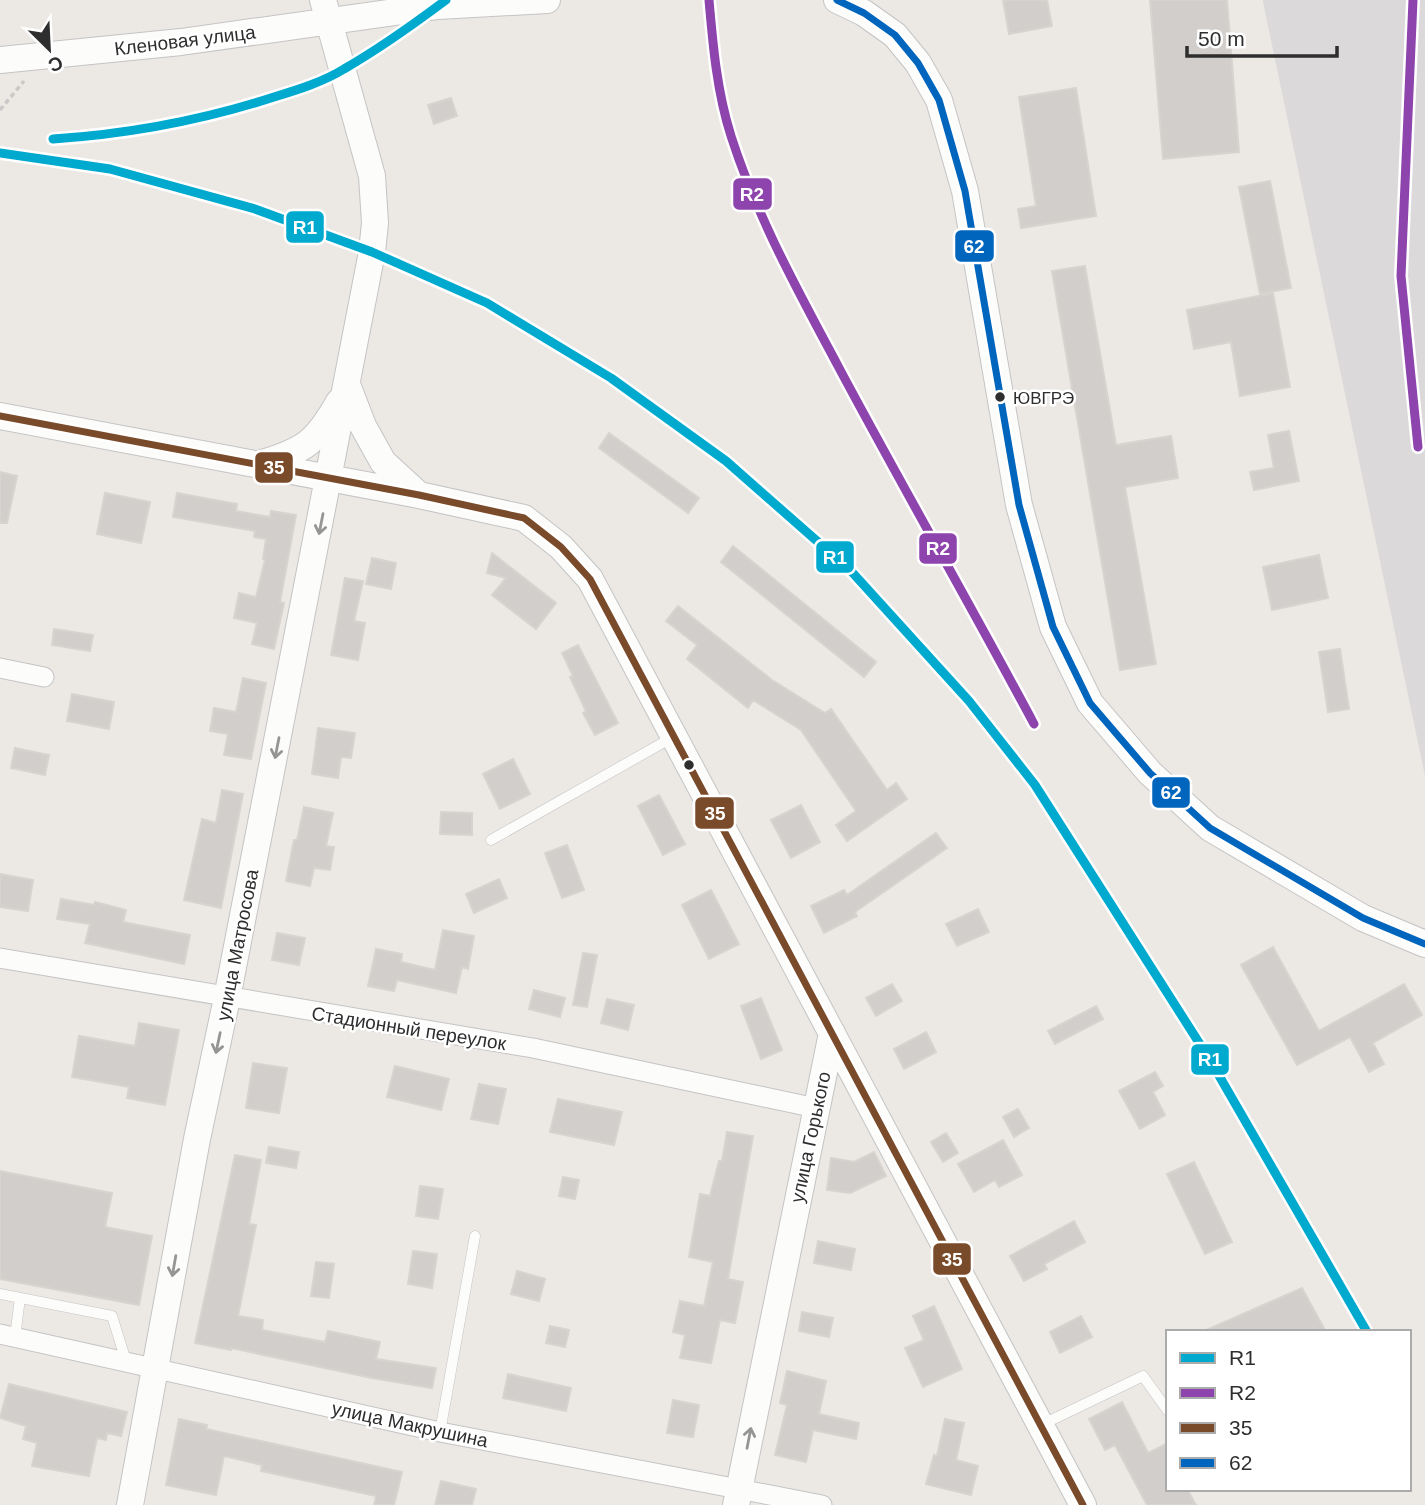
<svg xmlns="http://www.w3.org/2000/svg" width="1425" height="1505" viewBox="0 0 1425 1505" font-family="Helvetica,sans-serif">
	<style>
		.industrial { fill: #dcd9db }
		.building { fill: #d1cecb; stroke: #d7d4d0; stroke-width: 2 }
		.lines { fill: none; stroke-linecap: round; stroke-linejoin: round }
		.lane-casing { stroke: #c5c4c5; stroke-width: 11 }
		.street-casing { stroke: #c5c4c5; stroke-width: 21 }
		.secondary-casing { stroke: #c5c4c5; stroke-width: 28 }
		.path { stroke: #c9c9c8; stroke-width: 3.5; stroke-dasharray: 5 3.5; stroke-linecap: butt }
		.lane { stroke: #fcfcfb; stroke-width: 10 }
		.street { stroke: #fcfcfb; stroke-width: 19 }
		.secondary { stroke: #fcfcfb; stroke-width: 26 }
		.bus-1-casing { stroke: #fff; stroke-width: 12 }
		.bus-2-casing { stroke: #fff; stroke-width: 12 }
		.bus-1 { stroke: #7a4b2a; stroke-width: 7 }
		.bus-2 { stroke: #0065bd; stroke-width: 7 }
		.rail-1-casing { stroke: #fff; stroke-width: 14 }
		.rail-2-casing { stroke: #fff; stroke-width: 14 }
		.rail-1 { stroke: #00a9ce; stroke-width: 9 }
		.rail-2 { stroke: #8e44ad; stroke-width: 9 }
		.oneway { stroke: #959594 }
		.bus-dot { fill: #2e2e2e; stroke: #fff; stroke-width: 2.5 }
		.labels { text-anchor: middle; stroke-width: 5; stroke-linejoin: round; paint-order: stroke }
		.bus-label { font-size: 17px; fill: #2e2e2e; stroke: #fff; text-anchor: start }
		.street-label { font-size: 19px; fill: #2e2e2e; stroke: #fff }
		.line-badge { stroke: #fff; stroke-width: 2.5 }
		.badge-label { font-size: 19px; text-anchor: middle; font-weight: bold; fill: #fff }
	</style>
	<rect width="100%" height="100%" fill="#ece8e4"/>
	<!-- industrial -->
	<path class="industrial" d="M1263,0H1425V776L1263,2Z"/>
	<!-- building -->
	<path class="building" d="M1003,0H1047L1052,26L1009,34Z
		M1150,0H1227L1239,152L1163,159Z
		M1076,88L1096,216L1021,228L1018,209L1036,206L1019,97Z
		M451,98L457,116L434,124L428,105Z
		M1270,181L1291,288L1260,294L1239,187Z
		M1085,266L1116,445L1171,436L1178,478L1125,487L1156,664L1120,670L1052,271Z
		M1273,293L1290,387L1240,396L1231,342L1194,349L1187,310Z
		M1289,431L1299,481L1254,490L1250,472L1274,468L1268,435Z
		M609,433L699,498L688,513L599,448Z
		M0,472L17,476L7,523H0Z
		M105,493L150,502L141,543L97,534Z
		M177,493L237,504L236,511L270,517L271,511L296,515L280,602L284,603L274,649L252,644L257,623L234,618L239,593L256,597L265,560L263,559L266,539L254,537L255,531L173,517Z
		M733,546L876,662L864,677L721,562Z
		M492,553L556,603L536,629L492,595L506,578L487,573Z
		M1319,555L1328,598L1272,610L1263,567Z
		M372,558L396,563L391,589L366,584Z
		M345,578L363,581L354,621L365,623L358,660L331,655Z
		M678,606L772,680L825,713L831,709L887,790L896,783L907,799L847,841L836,825L856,811L801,730L753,700L748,708L687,659L697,645L666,621Z
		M54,629L93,635L90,651L52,645Z
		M578,645L618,723L595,735L583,713L586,711L570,677L573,676L562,653Z
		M1340,649L1349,709L1328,712L1319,652Z
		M243,678L266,683L251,759L224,755L228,734L210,731L214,708L236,712Z
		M72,694L114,702L109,729L67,721Z
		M318,728L355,733L351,758L341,757L338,778L312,774Z
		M15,748L49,755L45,775L11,768Z
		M513,759L530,794L500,809L483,774Z
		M222,790L243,794L221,908L184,900L202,819L216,823Z
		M659,795L685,844L663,855L638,806Z
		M801,805L820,842L791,858L771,820Z
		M304,807L333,813L326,846L334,847L330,870L314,868L310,886L286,881L294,840H297Z
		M441,812L472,813V835L440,834Z
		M936,833L947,848L855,912L857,916L824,933L811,906L844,890L847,895Z
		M567,845L584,890L562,898L545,853Z
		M0,874L33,880L28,911L0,907Z
		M499,879L507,898L474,913L466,894Z
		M711,890L739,944L709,959L682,905Z
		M61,899L94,905L95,902L126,910L123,922L190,935L184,964L85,943L90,924L57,919Z
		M978,909L989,932L957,946L946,924Z
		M443,930L474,936L468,969L462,967L456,993L397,980L394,991L368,986L376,949L402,954L401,962L435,970Z
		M277,933L305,938L299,965L272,960Z
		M1273,947L1319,1031L1404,984L1422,1015L1373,1043L1384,1064L1369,1072L1350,1037L1297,1065L1241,965Z
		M583,953L597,955L587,1007L573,1005Z
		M892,984L902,1001L876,1016L866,998Z
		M534,990L565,998L560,1017L529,1009Z
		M761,998L782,1050L761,1059L741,1006Z
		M607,999L634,1005L628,1030L601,1023Z
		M1096,1006L1103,1019L1055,1044L1048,1031Z
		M139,1023L179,1030L165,1105L127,1098L129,1087L72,1077L79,1036L135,1046Z
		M926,1032L936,1052L904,1069L894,1049Z
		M253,1063L287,1068L279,1113L246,1108Z
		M395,1066L449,1079L441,1110L387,1097Z
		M1155,1072L1163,1086L1153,1092L1165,1115L1140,1129L1119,1091Z
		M479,1084L506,1089L498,1124L471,1119Z
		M558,1099L622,1112L614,1145L550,1132Z
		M1018,1109L1029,1128L1014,1137L1003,1117Z
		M727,1132L753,1136L728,1279L743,1282L735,1323L720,1320L711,1363L680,1358L685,1335L673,1332L680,1301L704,1306L713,1262L689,1257L700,1194L710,1196L719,1161H722Z
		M946,1133L958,1153L943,1162L931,1142Z
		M1003,1140L1022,1175L999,1187L995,1180L974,1192L958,1164Z
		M269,1147L299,1152L296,1168L266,1163Z
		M874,1152L886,1176L850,1193L827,1190L831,1158L854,1162Z
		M235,1155L261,1160L249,1224L256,1225L238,1316L263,1320L262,1330L325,1342L328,1331L380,1342L376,1359L436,1368L432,1388L372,1378L231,1348V1350L195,1343Z
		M1194,1162L1232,1242L1205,1254L1167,1174Z
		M0,1171L112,1193L105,1227L152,1236L139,1305L0,1279Z
		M563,1177L579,1180L575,1199L559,1196Z
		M420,1186L443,1189L438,1219L416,1216Z
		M1074,1221L1085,1242L1044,1264L1047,1269L1024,1281L1010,1256Z
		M818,1241L855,1249L851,1270L814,1263Z
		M413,1251L437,1254L432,1288L408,1284Z
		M316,1262L334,1264L329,1298L311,1296Z
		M517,1271L545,1279L539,1301L511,1294Z
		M1302,1288L1326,1332H1202Z
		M934,1306L962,1369L923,1387L905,1348L924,1340L913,1316Z
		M802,1312L833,1318L829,1337L799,1331Z
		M1081,1316L1092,1337L1060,1353L1050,1332Z
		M550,1326L569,1330L565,1347L546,1343Z
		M787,1371L826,1381L819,1414L859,1423L856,1439L813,1430L806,1462L775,1455L787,1405L780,1403Z
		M508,1374L571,1388L566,1411L503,1398Z
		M9,1384L127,1412L121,1436L107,1433L106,1440L97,1438L89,1476L32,1466L37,1443L23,1439L26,1426L0,1418Z
		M673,1400L699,1405L693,1437L667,1433Z
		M1122,1402L1148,1453L1168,1443V1489H1187L1196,1505H1147L1115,1445L1105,1450L1089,1419Z
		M179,1419L207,1425L206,1429L402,1472L394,1505H374L376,1496L261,1471L262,1465L224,1456L216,1495L166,1485Z
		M945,1419L964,1423L956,1460L978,1466L971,1495L926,1484L934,1455L937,1456Z
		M441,1481L476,1489L472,1505H435Z"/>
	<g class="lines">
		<!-- lane casing -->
		<g class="lane-casing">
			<path id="lane" d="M491,840L673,737
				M0,1294L112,1316L126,1361
				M15,1337L20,1298
				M1041,1425L1143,1376L1168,1411
				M440,1432L475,1236"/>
		</g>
		<!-- street casing -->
		<g class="street-casing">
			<path id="street" d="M0,668L44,677
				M0,958L533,1048L816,1108
				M0,1334L440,1432L822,1505"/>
		</g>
		<!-- secondary casing -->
		<g class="secondary-casing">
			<path id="secondary" d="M837,0L864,13L895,35L918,63L939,100L965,191L1019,505L1053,627L1090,703L1150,773L1210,828L1363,918L1425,944
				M0,60L181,42L438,6L547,0
				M348,387L363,426L383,462L419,495
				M0,416L419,495L524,518L561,547L590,579L1083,1505
				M263,463C306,450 317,441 339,402
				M130,1505L197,1139L227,998L372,252L375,223L372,176L323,0
				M736,1505L832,1033"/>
		</g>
		<!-- path -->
		<path class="path" d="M0,110L24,81"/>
		<!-- lane -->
		<use href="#lane" class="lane"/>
		<!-- street -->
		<use href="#street" class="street"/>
		<!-- secondary -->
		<use href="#secondary" class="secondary"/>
		<!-- bus-1 casing -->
		<g class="bus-1-casing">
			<path id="bus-1" d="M0,416L419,495L524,518L561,547L590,579L1083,1505"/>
		</g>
		<!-- bus-2 casing -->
		<g class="bus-2-casing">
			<path id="bus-2" d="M837,0L864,13L895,35L918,63L939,100L965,191L1019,505L1053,627L1090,703L1150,773L1210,828L1363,918L1425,944"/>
		</g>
		<!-- bus-1 -->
		<use href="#bus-1" class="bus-1"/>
		<!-- bus-2 -->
		<use href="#bus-2" class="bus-2"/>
		<!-- rail-1 casing -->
		<g class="rail-1-casing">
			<path id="rail-1" d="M53,139C128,134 203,120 274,97C297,90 323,82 344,69C379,49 414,24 446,0
				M0,153L110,169L255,209L372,252L487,303L611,378L726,461L851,571L969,701L1035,785L1210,1060L1367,1332"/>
		</g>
		<!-- rail-2 casing -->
		<g class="rail-2-casing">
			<path id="rail-2" d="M709,0C713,46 717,92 731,136C757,217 798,291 838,366C902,486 970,604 1034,724
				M1413,0L1401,276L1418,447"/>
		</g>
		<!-- rail-1 -->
		<use href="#rail-1" class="rail-1"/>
		<!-- rail-2 -->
		<use href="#rail-2" class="rail-2"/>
	</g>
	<!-- one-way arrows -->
	<defs><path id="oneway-shaft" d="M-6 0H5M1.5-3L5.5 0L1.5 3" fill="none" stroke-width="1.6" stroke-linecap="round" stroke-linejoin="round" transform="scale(1.75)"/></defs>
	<g class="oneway">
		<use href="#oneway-shaft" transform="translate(321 524) rotate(101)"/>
		<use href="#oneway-shaft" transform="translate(277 748) rotate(101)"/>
		<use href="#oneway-shaft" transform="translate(218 1043) rotate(102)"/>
		<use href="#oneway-shaft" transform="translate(174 1266) rotate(100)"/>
		<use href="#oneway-shaft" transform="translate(749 1438) rotate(-79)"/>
	</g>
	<!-- markers -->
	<g class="bus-dot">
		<circle cx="1000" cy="397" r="6"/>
		<circle cx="689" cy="765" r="6"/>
	</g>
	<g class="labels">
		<!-- bus labels -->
		<g class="bus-label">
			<text x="1013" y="404">ЮВГРЭ</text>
		</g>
		<!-- street labels -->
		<g class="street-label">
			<text transform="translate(185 40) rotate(-7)" y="7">Кленовая улица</text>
			<text transform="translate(237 945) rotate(-79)" y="7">улица Матросова</text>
			<text transform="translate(409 1028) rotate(9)" y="7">Стадионный переулок</text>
			<text transform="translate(810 1137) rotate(-78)" y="7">улица Горького</text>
			<text transform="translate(410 1424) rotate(12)" y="7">улица Макрушина</text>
		</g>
	</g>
	<g class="line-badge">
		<rect x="732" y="177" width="41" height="34" rx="7" fill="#8e44ad"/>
		<rect x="285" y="210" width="40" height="34" rx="7" fill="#00a9ce"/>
		<rect x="954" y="229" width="41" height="34" rx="7" fill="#0065bd"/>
		<rect x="254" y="451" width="40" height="33" rx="7" fill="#7a4b2a"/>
		<rect x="918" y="532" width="40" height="33" rx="7" fill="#8e44ad"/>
		<rect x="815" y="540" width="40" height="34" rx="7" fill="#00a9ce"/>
		<rect x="1151" y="776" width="40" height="33" rx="7" fill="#0065bd"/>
		<rect x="694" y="796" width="41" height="34" rx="7" fill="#7a4b2a"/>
		<rect x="1190" y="1043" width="40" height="33" rx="7" fill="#00a9ce"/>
		<rect x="932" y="1242" width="40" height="34" rx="7" fill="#7a4b2a"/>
	</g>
	<g class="badge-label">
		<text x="752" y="201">R2</text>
		<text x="305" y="234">R1</text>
		<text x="974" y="253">62</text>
		<text x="274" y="474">35</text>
		<text x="938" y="555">R2</text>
		<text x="835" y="564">R1</text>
		<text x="1171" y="799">62</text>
		<text x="715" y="820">35</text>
		<text x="1210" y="1066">R1</text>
		<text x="952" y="1266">35</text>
	</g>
	<!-- legend -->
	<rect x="1166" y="1330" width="245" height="161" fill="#ffffff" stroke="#ababab" stroke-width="2"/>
	<rect x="1180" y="1353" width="35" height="10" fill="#00a9ce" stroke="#ababab" stroke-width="2"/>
	<text x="1229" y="1365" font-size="21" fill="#2e2e2e">R1</text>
	<rect x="1180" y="1388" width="35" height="10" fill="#8e44ad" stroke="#ababab" stroke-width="2"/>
	<text x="1229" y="1400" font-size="21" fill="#2e2e2e">R2</text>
	<rect x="1180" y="1423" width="35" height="10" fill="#7a4b2a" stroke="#ababab" stroke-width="2"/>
	<text x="1229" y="1435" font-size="21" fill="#2e2e2e">35</text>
	<rect x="1180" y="1458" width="35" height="10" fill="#0065bd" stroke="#ababab" stroke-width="2"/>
	<text x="1229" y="1470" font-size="21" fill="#2e2e2e">62</text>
	<!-- north arrow -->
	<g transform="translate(49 49) rotate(156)" stroke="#ffffff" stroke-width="5" paint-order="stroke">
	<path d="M0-5L12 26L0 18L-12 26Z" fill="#2e2e2e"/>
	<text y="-10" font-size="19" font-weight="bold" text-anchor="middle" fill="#2e2e2e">С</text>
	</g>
	<!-- scale -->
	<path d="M1187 46v10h150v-10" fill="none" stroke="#2e2e2e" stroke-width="3.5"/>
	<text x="1198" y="46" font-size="21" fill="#2e2e2e" stroke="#ffffff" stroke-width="5" paint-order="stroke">50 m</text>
</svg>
